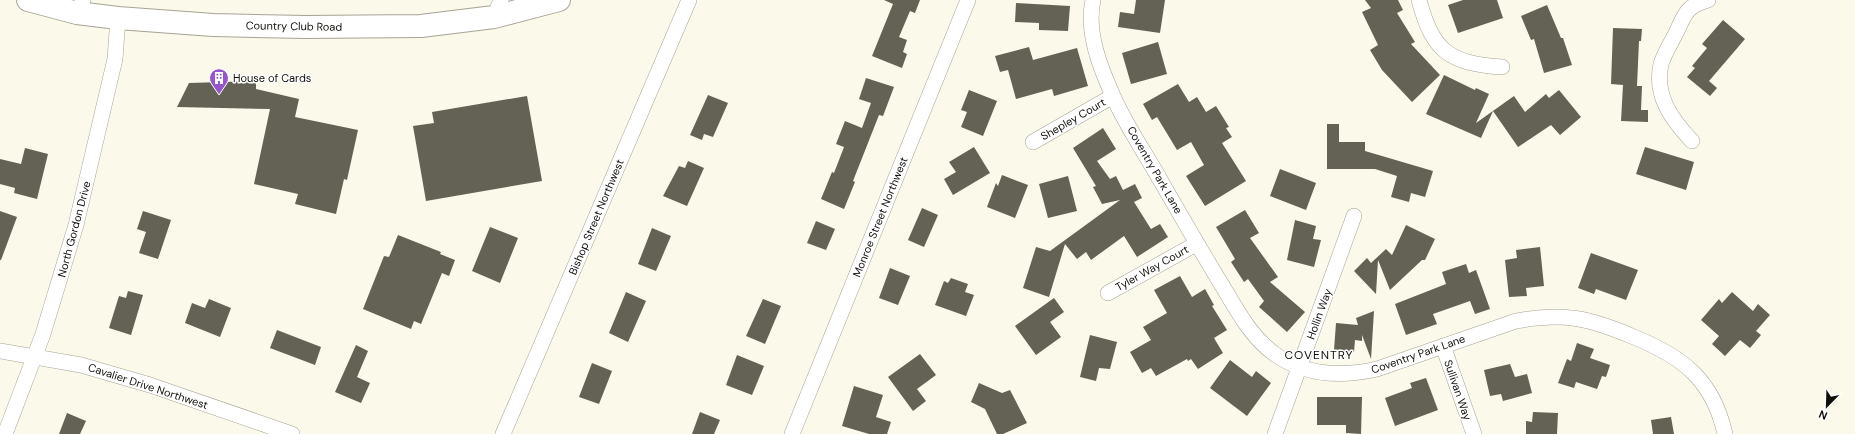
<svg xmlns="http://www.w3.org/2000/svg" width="1855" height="434" viewBox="0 0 1855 434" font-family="'DM Sans',sans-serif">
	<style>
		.building { fill: #646255 }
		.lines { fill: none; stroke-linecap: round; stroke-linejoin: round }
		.minor-casing { stroke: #a6a395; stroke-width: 16 }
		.primary-casing { stroke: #a6a395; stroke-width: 24 }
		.minor { stroke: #fff; stroke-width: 15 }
		.primary { stroke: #fff; stroke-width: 22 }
		.labels { text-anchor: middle; stroke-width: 3; stroke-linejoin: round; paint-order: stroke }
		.street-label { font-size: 11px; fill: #100f0a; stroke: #fff }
		.poi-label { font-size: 11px; fill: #100f0a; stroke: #fff; text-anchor: start }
		.neighbourhood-label { font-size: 12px; letter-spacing: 1px; fill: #100f0a; stroke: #fff }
	</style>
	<rect width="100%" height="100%" fill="#fbf9e9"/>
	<!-- building -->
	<path class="building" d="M884,0H920L915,13L910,11L899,37L907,40L903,52L907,54L902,68L872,56L893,4Z
		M1136,0H1165L1160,33L1118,27L1120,12L1134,14Z
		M1365,0H1398L1403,10L1397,13L1415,42L1411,44L1440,75L1412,102L1382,70L1370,50L1378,45L1362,12L1371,8Z
		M1463,0H1497L1503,18L1458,33L1448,5Z
		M1016,3L1070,6L1068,31L1039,30V23L1015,22Z
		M1547,5L1561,38H1563L1572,65L1544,73L1534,39L1531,40L1521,16Z
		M1723,20L1745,39L1709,81L1717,88L1710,96L1687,77L1695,68L1692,66L1707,48L1702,44Z
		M1613,28L1642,29L1641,41H1639L1637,86H1642L1641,110H1648V122L1621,121L1623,85L1611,84Z
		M1158,42L1167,74L1131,84L1122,53Z
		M1029,47L1033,60L1077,48L1088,86L1054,96L1052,89L1016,99L1008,70L1000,72L995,56Z
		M1444,75L1475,90L1476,88L1489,94L1476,123L1514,96L1525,112L1546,94L1549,98L1559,90L1581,117L1560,135L1551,125L1518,147L1493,111L1481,138L1426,114Z
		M866,78L894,87L883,116L879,115L853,181L855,182L844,209L821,199L832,172L834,173L844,147L836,144L845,121L862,128L871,103L859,99Z
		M256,81V89L299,99L295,117L358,130L347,180L344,179L336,214L295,204L298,194L254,184L270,109L177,107L189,83Z
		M1178,84L1189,102L1197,97L1206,112L1216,106L1229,127L1226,128L1232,137L1222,143L1246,181L1205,206L1186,176L1204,165L1191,142L1177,150L1157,117L1152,120L1143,104Z
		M969,90L997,101L983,136L961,127L967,112L961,110Z
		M708,95L728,103L713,137L704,134L702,140L690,135Z
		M527,96L542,181L426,201L413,126L434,123L432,112Z
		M1327,124H1339V142H1365V151L1433,171L1425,197L1411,193L1409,202L1391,197L1397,176L1375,169H1327Z
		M1103,128L1116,149L1097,161L1110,179L1116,176L1123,190L1135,184L1142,198L1134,202L1151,229L1160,224L1168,237L1137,257L1124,236L1091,260L1086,252L1077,259L1065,244L1049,297L1023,288L1036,247L1050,251L1120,200L1102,204L1093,187L1096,186L1073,148Z
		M974,147L990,173L953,195L944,179L956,172L949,162Z
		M1645,147L1694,162L1686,190L1636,174Z
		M25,148L48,154L37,199L14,193L15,188L0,184V159L21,164Z
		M688,161L704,168L687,206L663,196L679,166L685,168Z
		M1280,169L1316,183L1306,210L1270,196Z
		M1002,175L1028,185L1015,218L987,207L996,183L998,186Z
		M1068,176L1077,211L1048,218L1039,184Z
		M922,208L938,215L924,247L908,240Z
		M1245,210L1259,233L1250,238L1278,277L1270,282L1305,312L1287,332L1259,307L1264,301L1248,279L1244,282L1231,262L1235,259L1216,227Z
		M0,211L17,217L1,260H0Z
		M143,211L171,220L158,259L139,253L146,232L137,229Z
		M1295,220L1316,226L1313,239L1321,240L1314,267L1287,260Z
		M816,221L835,229L826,250L807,243Z
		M1406,225L1435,239L1425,260H1422L1390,290L1378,260L1376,294L1354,271L1367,258L1371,263L1386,249L1392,255Z
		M490,227L518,238L500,283L472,271Z
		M652,228L671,236L656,271L638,264Z
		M398,235L441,252L440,254L455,260L449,276L442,273L421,324L414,321L411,329L363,309L384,256L389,257Z
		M1540,247L1544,286L1526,288L1527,296L1509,297L1505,260L1517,258L1516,250Z
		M1591,253L1638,270L1626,300L1596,289L1594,294L1578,288Z
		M1466,264L1469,273L1476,270L1490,309L1475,314L1470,301L1433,314L1437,324L1406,335L1395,304L1446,284L1442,272Z
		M890,268L910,276L898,305L879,298Z
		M1180,276L1192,297L1205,289L1214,305L1212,306L1227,330L1214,338L1223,353L1198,369L1191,359L1188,361L1187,359L1156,376L1151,368L1142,373L1130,352L1151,340L1143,327L1167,313L1154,290Z
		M951,278L968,284L965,292L974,295L966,316L935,305L944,281L948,283Z
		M128,291L143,295L131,335L109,328L119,296L126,298Z
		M626,292L646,301L628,342L609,333Z
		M1732,292L1753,311L1758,304L1770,315L1756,331L1761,335L1750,348L1740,340L1725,356L1712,344L1719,336L1701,320L1719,299L1722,303Z
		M1054,298L1064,312L1050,322L1061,337L1036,355L1015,326Z
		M209,299L231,308L220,337L185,323L192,303L205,308Z
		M763,299L781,306L765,344L746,336Z
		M1374,311L1371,359L1362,335V341L1355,340L1354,352L1334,350L1336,323L1358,325L1356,318Z
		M277,330L321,347L315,365L270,348Z
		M1090,335L1117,342L1110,369L1099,368L1096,381L1080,377Z
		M1577,343L1594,349L1590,358L1610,365L1606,377L1602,376L1597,389L1576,382L1574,388L1558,383L1567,359L1571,361Z
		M356,345L368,351L357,377L370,383L361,403L335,392Z
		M920,354L936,375L917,389L926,401L913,411L888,377Z
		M737,355L764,366L752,395L726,385Z
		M1230,360L1252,377L1256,371L1271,383L1247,416L1210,388Z
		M592,363L612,371L599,404L579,397Z
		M1510,364L1515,377L1527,374L1532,393L1503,401L1501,394L1490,396L1484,370Z
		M1426,378L1438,410L1395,426L1385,398L1412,388L1410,383Z
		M979,383L1002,393L1010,390L1027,423L1003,434H997L985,409L971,402Z
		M854,386L883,395L876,417L891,422L887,434H869L842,426Z
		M1317,397H1362L1361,434L1346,433V425H1317Z
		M700,412L720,420L714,434H692Z
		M1533,412L1558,413L1557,434H1526V421L1532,422Z
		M67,413L86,421L80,434H59Z
		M1671,417L1674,434H1653L1651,420Z"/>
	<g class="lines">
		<!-- minor casing -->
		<g class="minor-casing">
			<path id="minor" d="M1093,0C1086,32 1100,67 1113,96C1126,126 1146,154 1162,183C1181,216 1200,249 1220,282C1236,308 1250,337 1276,355C1307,376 1342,377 1377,369L1516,321C1564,312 1589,318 1634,337C1683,357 1713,380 1725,434
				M1419,0C1433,52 1449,63 1502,67
				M77,13L83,0
				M494,17L501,0
				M1692,141C1671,119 1654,95 1661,64C1664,54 1671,43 1676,33C1685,14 1686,6 1708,0
				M1033,142L1113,96
				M1108,293L1196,244
				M1443,346L1474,434
				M0,351L81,365L150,385L292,434
				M5,434L43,334L76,225L115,59L118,18
				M503,434L689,0
				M792,434L968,0
				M1275,434L1354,216"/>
		</g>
		<!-- primary casing -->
		<g class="primary-casing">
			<path id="primary" d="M28,0L77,13L118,18L213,25L305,27L421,26L494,17L559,0"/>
		</g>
		<!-- minor -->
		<use href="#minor" class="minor"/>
		<!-- primary -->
		<use href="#primary" class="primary"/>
	</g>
	<!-- icons -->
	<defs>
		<g id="building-pin" transform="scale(1)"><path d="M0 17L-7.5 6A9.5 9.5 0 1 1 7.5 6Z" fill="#9556cc" stroke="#fff"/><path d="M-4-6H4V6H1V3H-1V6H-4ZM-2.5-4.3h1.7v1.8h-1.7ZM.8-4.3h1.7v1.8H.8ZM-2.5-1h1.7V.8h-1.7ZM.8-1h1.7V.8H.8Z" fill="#fff"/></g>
	</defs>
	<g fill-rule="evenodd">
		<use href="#building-pin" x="219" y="78"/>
	</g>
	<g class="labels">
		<!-- street labels -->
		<g class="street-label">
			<text transform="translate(294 26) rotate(1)" y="4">Country Club Road</text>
			<text transform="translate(1073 119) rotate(-30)" y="4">Shepley Court</text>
			<text transform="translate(1155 170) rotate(60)" y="4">Coventry Park Lane</text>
			<text transform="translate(596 217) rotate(-67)" y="4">Bishop Street Northwest</text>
			<text transform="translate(880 217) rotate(-68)" y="4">Monroe Street Northwest</text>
			<text transform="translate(74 229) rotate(-75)" y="4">North Gordon Drive</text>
			<text transform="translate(1152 268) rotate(-29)" y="4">Tyler Way Court</text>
			<text transform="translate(1319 314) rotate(-70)" y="4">Hollin Way</text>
			<text transform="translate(1418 354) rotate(-19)" y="4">Coventry Park Lane</text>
			<text transform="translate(148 386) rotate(18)" y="4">Cavalier Drive Northwest</text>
			<text transform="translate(1458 390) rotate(71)" y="4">Sullivan Way</text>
		</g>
		<!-- poi labels -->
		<g class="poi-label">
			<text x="233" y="82">House of Cards</text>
		</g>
		<!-- neighbourhood labels -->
		<g class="neighbourhood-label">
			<text x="1319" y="359">COVENTRY</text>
		</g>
	</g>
	<!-- north arrow -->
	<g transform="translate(1827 406) rotate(203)" stroke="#ffffff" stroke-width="3" paint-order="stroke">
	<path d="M0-3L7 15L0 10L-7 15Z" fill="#100f0a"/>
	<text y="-6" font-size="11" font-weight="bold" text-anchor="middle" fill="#100f0a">N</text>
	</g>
</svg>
